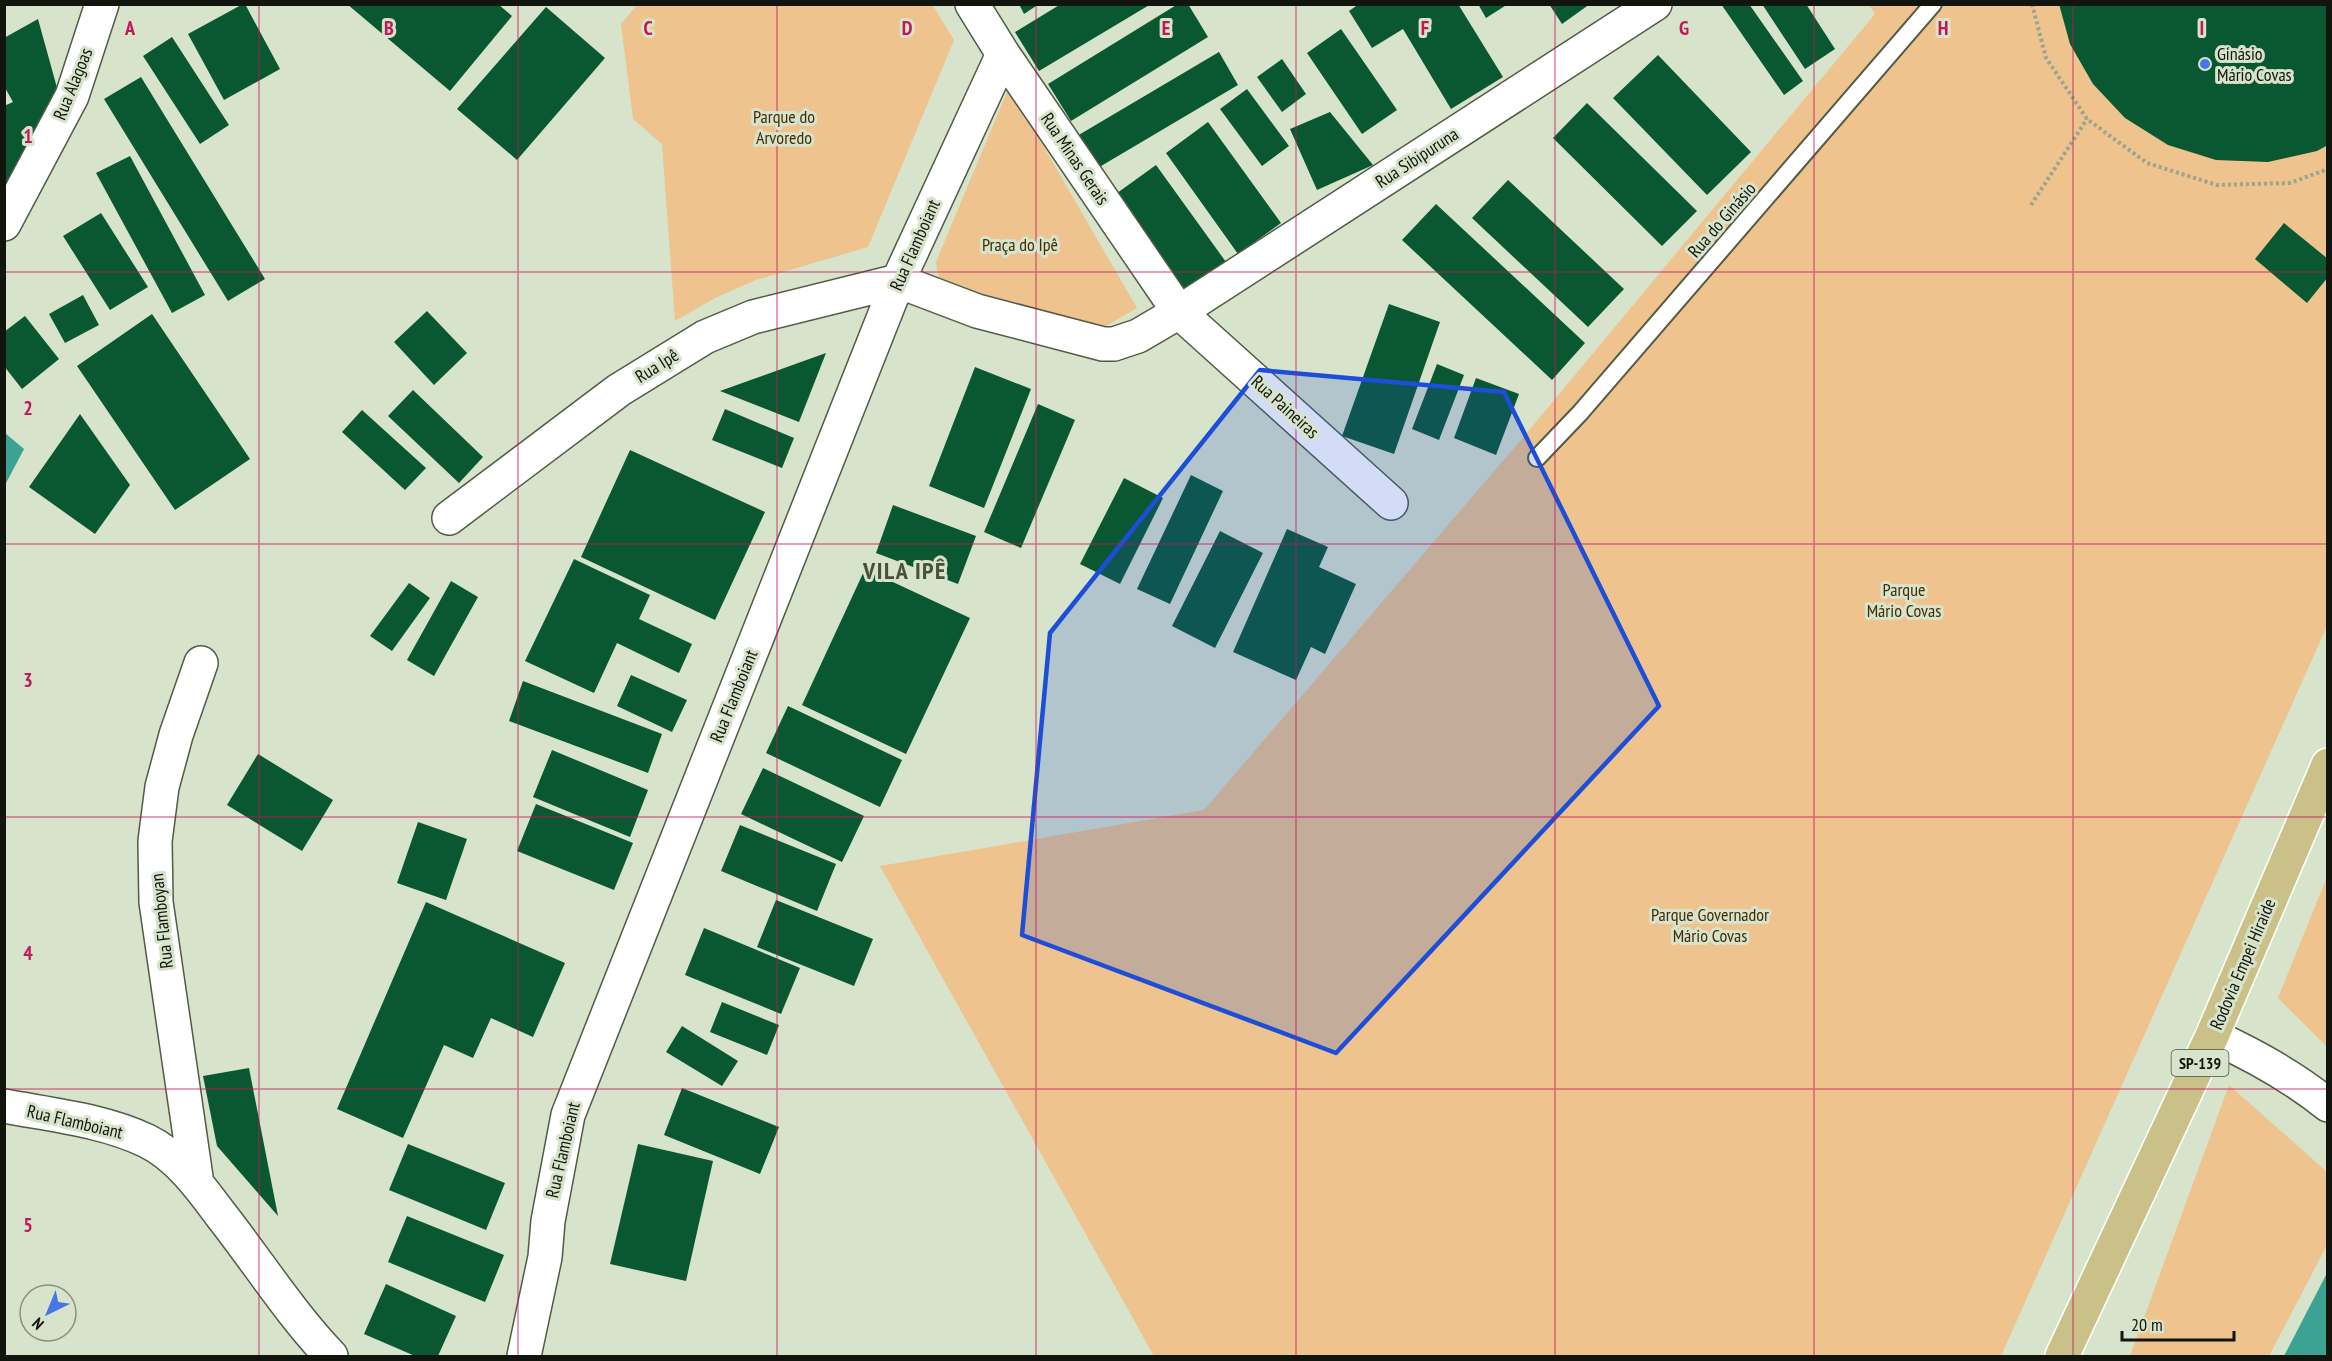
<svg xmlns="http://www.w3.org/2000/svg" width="2332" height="1361" viewBox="0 0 2332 1361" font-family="'PT Sans Narrow',sans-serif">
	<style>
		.green { fill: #eec38d }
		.water { fill: #3ba294 }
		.building { fill: #095831 }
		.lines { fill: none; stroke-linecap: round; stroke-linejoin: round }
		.service-casing { stroke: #515b45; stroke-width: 20 }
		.minor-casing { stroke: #515b45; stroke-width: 36 }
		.primary-casing { stroke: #fff; stroke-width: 36 }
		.path { stroke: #9aa490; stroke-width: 4; stroke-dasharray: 3 3; stroke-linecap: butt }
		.service { stroke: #fff; stroke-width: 16 }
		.minor { stroke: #fff; stroke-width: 33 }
		.primary { stroke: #cac189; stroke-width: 33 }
		.marked { fill: #1d4ed8; fill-opacity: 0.2; stroke: #1d4ed8; stroke-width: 4.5; stroke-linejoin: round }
		.grid { fill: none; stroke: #c2185b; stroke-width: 1.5; stroke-opacity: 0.55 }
		.poi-dot { fill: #4776e8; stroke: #d7e3ca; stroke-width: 2 }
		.labels { text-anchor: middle; stroke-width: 6; stroke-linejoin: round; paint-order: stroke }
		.shield { fill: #d7e3ca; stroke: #4c5346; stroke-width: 1.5 }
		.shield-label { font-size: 16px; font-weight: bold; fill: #11150d }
		.poi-label { font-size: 18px; fill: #11150d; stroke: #d7e3ca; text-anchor: start }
		.street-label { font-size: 18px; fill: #11150d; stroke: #d7e3ca }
		.park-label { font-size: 18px; fill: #432c07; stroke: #d7e3ca }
		.district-label { font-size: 24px; font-weight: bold; letter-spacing: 1.5px; fill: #47503b; stroke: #d7e3ca }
		.grid-label { font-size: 20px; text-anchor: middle; font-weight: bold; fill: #c2185b; stroke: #d7e3ca; stroke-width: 6; stroke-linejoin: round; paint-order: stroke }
	</style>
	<rect width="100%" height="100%" fill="#d7e3ca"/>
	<!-- green -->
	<path class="green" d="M932,4L954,40L868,247L756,280L715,298L675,321L662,144L633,119L621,24L637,5Z
		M1869,5H2327V626L2001,1356H1154L880,866L1204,810L1526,434L1875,14Z
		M1009,87L1137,308L1106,326L1088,332L945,284L938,275L936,262Z
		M2327,877V1047L2278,998Z
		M2229,1085L2327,1172V1245L2269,1356H2130Z"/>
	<!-- water -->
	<path class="water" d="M5,433L24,449L5,485Z
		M2327,1273V1356H2284Z"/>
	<!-- building -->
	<path class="building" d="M243,4H245L280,69L224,100L188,34Z
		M347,4H498L512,16L450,91Z
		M1019,4H1039L1024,14Z
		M1061,4H1151L1039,71L1015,32Z
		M1178,4H1188L1208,37L1071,121L1048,84Z
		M1359,4H1458L1503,77L1451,109L1403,29L1372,48L1349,11Z
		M1478,4H1508L1486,18Z
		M1549,4H1590L1562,24Z
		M1721,4H1749L1803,81L1784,95Z
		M1762,4H1806L1835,49L1805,69Z
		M2059,4H2328V145L2317,151L2268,162L2216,160L2168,145L2125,118L2093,84L2070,44Z
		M546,7L605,58L517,160L457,109Z
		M38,19L59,95L4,197V106L13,102L4,86V38Z
		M1341,29L1397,110L1362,134L1307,53Z
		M172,37L229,125L200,144L143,56Z
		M1219,52L1238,85L1096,169L1077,136Z
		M1658,55L1751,152L1707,195L1613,98Z
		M1282,59L1306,94L1282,112L1257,77Z
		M141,77L265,279L228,301L104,99Z
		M1247,89L1289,146L1262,166L1220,109Z
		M1587,103L1697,211L1662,246L1553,138Z
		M1330,112L1373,165L1317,190L1290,129Z
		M1208,122L1281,223L1238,254L1166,153Z
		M130,156L205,295L172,313L96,173Z
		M1156,165L1226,262L1183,293L1113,196Z
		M1508,180L1624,289L1588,327L1472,218Z
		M1436,204L1585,343L1552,380L1402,240Z
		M101,213L148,287L110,310L63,236Z
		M2284,223L2328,259V277L2307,303L2255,259Z
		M83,295L99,325L65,343L49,314Z
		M1389,304L1440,322L1394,454L1342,436Z
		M427,311L467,353L434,385L394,342Z
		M152,314L250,459L175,510L77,366Z
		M25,316L59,359L22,389L4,366V332Z
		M826,353L799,422L720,391Z
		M1437,364L1464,375L1439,440L1412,429Z
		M975,367L1031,389L984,508L929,486Z
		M1476,378L1519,394L1496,455L1454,438Z
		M413,390L483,457L459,483L388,416Z
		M1038,404L1075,420L1021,548L984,532Z
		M725,409L794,438L782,468L712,440Z
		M362,410L426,468L405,490L342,432Z
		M80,414L130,485L95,534L29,487Z
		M630,450L765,512L715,620L581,557Z
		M1191,475L1223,491L1170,604L1137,589Z
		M1124,478L1163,498L1120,584L1080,564Z
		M893,505L976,536L958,584L876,553Z
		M1287,529L1328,547L1319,567L1356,584L1325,654L1311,647L1296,680L1233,652Z
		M1220,531L1263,553L1215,648L1172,626Z
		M574,559L650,595L639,619L692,644L679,673L617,643L594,693L525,661Z
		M865,569L970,618L906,754L802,705Z
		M451,581L478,597L434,676L407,660Z
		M409,583L430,598L392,651L370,636Z
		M631,675L687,700L672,732L617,706Z
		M523,681L662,734L648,773L509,721Z
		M788,706L902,760L880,807L766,753Z
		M552,750L648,790L630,837L533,797Z
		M258,754L333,800L302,851L227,805Z
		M763,768L864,816L842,862L741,814Z
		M536,804L633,843L614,890L517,851Z
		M418,822L467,839L446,900L397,883Z
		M740,825L836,864L817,911L721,871Z
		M776,900L873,939L854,986L757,947Z
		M426,902L565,963L533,1037L491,1018L473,1058L444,1045L403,1138L337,1109Z
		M704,928L800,968L781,1014L685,975Z
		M722,1002L779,1025L767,1055L710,1032Z
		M682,1026L738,1061L722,1086L666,1052Z
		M249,1068L278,1216L217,1146L203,1076Z
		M682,1088L779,1127L760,1174L664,1135Z
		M408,1144L505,1183L486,1230L389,1190Z
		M638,1144L713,1161L686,1281L610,1264Z
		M407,1216L504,1255L485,1302L388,1262Z
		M386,1284L456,1316L438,1356H415L364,1334Z"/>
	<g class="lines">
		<!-- service casing -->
		<g class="service-casing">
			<path id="service" d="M1537,458L1580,413L1933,4"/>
		</g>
		<!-- minor casing -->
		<g class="minor-casing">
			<path id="minor" d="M972,4L1003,54L1179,312L1391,503
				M4,224L72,96L102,4
				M898,281L977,311L1103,344H1114L1138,336L1179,312L1655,4
				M449,518L619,390L705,337L753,317L898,281
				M2212,1036C2254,1055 2292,1076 2328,1105
				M4,1106C52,1115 103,1120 147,1141C178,1156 201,1188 221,1215C258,1262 290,1313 331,1356
				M197,1184L156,902L155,841L162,787L176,735L201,663
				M524,1356L545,1257L548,1221L568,1115L898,281L1003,54"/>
		</g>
		<!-- primary casing -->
		<g class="primary-casing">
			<path id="primary" d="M2062,1356L2212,1036L2328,765"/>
		</g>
		<!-- path -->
		<path class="path" d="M2032,4L2046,58L2087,119L2147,163L2217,185L2290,183L2328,169
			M2031,205L2087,119"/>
		<!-- service -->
		<use href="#service" class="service"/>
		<!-- minor -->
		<use href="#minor" class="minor"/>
		<!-- primary -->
		<use href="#primary" class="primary"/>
	</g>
	<!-- marked area -->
	<path class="marked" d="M1260,370L1504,392L1659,706L1336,1053L1022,935L1050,633Z"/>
	<!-- grid -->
	<path class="grid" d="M259,4V1356M518,4V1356M777,4V1356M1036,4V1356M1296,4V1356M1555,4V1356M1814,4V1356M2073,4V1356M4,272H2328M4,544H2328M4,817H2328M4,1089H2328"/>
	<!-- markers -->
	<circle class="poi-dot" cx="2205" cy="64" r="6"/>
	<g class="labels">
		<!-- shield labels -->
		<rect class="shield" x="2171.5" y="1050" width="57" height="26" rx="4.5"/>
		<g class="shield-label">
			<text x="2200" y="1069">SP-139</text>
		</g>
		<!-- poi labels -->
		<g class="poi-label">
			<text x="2217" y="60">Ginásio<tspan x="2217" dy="21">Mário Covas</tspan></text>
		</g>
		<!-- street labels -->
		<g class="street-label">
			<text transform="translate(73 84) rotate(-68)" y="6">Rua Alagoas</text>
			<text transform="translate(1417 158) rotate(-33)" y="6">Rua Sibipuruna</text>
			<text transform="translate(1075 159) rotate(56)" y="6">Rua Minas Gerais</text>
			<text transform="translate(1722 220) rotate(-49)" y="6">Rua do Ginásio</text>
			<text transform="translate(915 245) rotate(-66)" y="6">Rua Flamboiant</text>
			<text transform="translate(657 366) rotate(-32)" y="6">Rua Ipê</text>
			<text transform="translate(1285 407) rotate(42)" y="6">Rua Paineiras</text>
			<text transform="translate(734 696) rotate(-68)" y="6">Rua Flamboiant</text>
			<text transform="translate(162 921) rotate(-96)" y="6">Rua Flamboyan</text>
			<text transform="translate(2243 964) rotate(-67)" y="6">Rodovia Empei Hiraide</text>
			<text transform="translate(75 1122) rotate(13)" y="6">Rua Flamboiant</text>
			<text transform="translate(563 1150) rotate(-77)" y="6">Rua Flamboiant</text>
		</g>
		<!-- park labels -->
		<g class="park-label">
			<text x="784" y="123">Parque do<tspan x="784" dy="21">Arvoredo</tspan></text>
			<text x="1020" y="251">Praça do Ipê</text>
			<text x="1904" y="596">Parque<tspan x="1904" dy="21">Mário Covas</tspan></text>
			<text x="1710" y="921">Parque Governador<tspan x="1710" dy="21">Mário Covas</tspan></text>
		</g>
		<!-- district labels -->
		<g class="district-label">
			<text x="905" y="579">VILA IPÊ</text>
		</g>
	</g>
	<g class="grid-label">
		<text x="130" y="35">A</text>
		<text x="389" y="35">B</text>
		<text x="648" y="35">C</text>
		<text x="907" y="35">D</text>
		<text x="1166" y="35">E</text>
		<text x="1425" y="35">F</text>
		<text x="1684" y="35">G</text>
		<text x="1943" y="35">H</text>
		<text x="2202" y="35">I</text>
		<text x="28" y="143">1</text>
		<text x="28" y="415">2</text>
		<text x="28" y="687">3</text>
		<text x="28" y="960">4</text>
		<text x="28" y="1232">5</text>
	</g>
	<!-- border -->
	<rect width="2332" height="1361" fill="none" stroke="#11150d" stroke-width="12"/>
	<!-- north arrow -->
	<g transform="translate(48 1313) rotate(223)"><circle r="28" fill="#d7e3ca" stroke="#88917e" stroke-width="1.5"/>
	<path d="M0-4.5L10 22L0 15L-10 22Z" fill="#4776e8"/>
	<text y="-9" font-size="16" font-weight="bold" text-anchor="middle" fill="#11150d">N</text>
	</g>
	<!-- scale -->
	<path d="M2122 1331v9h112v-9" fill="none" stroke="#11150d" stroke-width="3"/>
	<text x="2131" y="1331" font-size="18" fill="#11150d" stroke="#d7e3ca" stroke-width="4.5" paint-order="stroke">20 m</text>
</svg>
